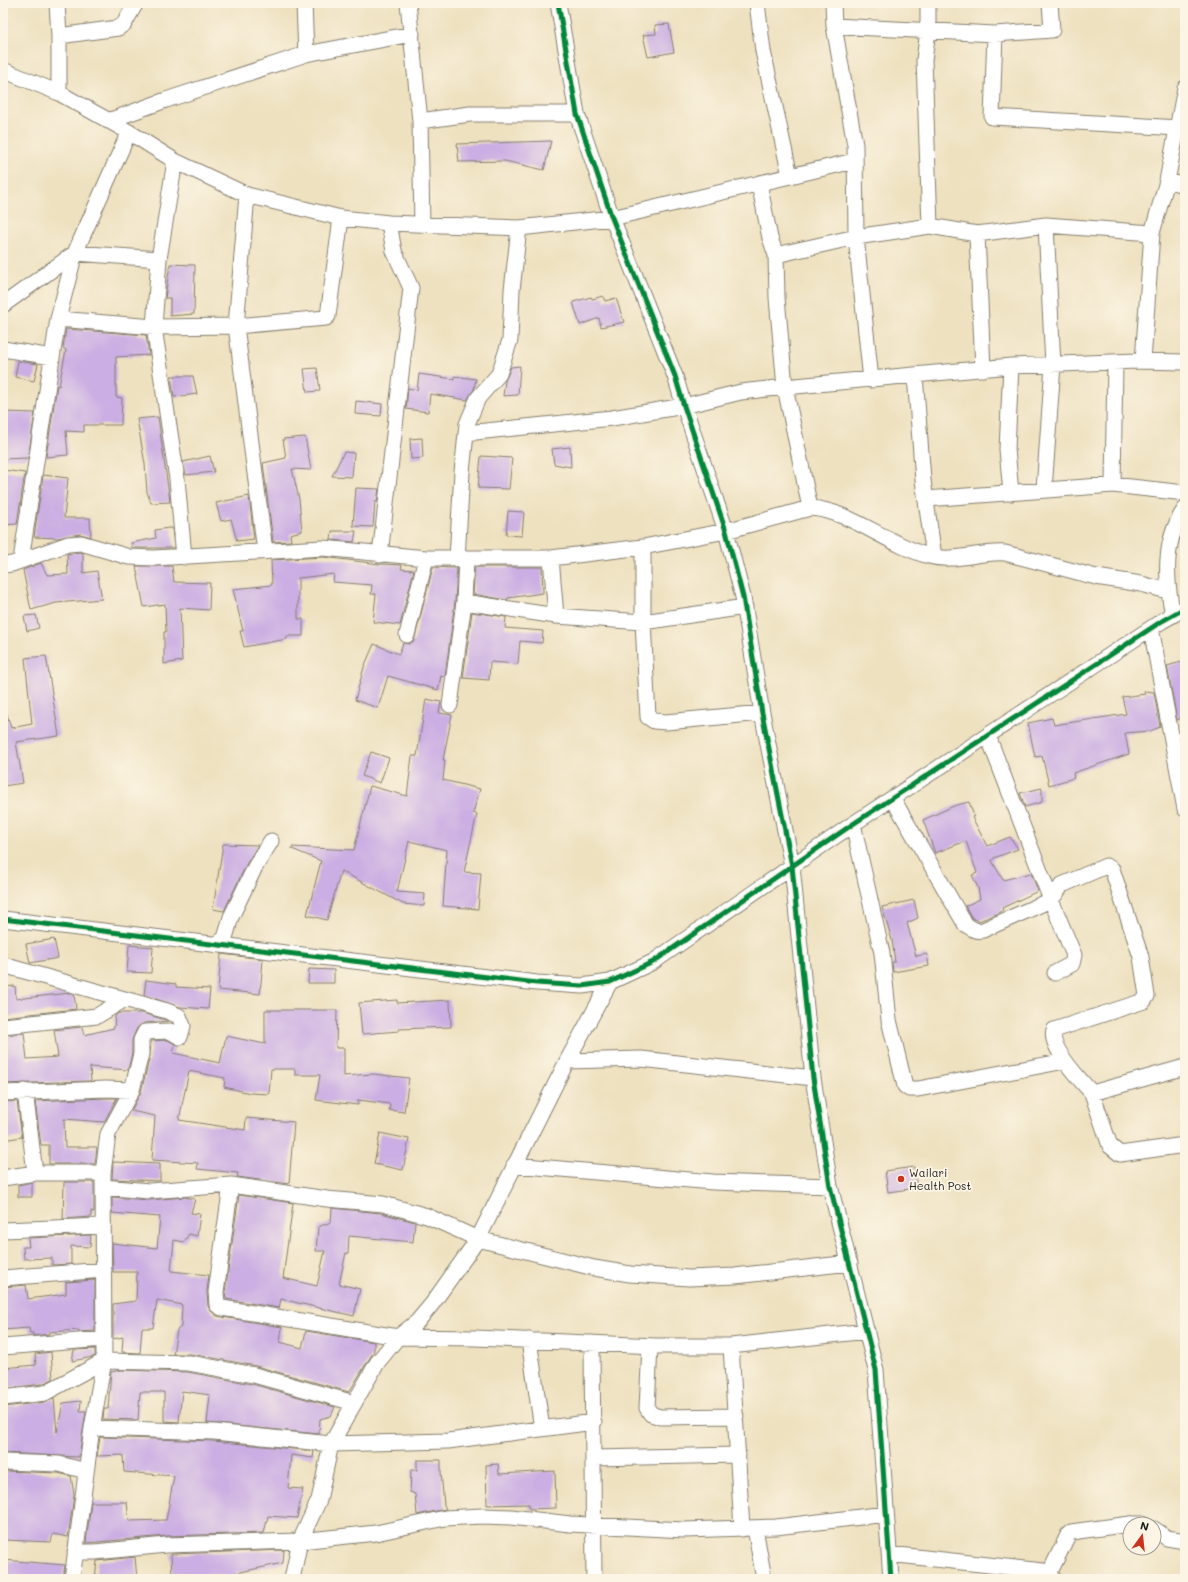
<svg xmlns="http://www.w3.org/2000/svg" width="1188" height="1582" viewBox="0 0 1188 1582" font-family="Mali,sans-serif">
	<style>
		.building { fill: #cbaee3 }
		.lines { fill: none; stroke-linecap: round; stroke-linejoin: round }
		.street-casing { stroke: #857e6e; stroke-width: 17 }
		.street { stroke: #fff; stroke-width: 15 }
		.cycleway-casing { stroke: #fcf5e5; stroke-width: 8 }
		.cycleway { stroke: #00873e; stroke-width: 5 }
		.poi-dot { fill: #c8321e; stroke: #fcf5e5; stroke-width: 1.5 }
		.labels { text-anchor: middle; stroke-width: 3.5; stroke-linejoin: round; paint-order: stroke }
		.poi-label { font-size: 11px; fill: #1c1c1c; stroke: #fcf5e5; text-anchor: start }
	</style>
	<rect width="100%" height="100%" fill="#fcf5e5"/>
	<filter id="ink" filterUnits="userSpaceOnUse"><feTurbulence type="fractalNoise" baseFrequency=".025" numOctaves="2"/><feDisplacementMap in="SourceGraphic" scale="8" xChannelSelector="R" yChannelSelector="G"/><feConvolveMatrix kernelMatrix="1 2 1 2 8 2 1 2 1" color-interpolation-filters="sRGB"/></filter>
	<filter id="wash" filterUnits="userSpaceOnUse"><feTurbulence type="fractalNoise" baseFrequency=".012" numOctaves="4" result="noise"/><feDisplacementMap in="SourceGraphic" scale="16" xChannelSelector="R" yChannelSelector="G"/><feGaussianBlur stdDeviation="0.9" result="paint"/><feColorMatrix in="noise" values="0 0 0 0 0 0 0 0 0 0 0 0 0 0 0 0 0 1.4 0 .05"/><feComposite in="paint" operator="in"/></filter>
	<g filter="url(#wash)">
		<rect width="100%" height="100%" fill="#eee1c0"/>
		<g id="blocks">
			<!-- building -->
			<path class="building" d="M669,24L674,52L648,57L643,35L656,34L655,25Z
				M551,141L544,170L505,161L459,162L457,144Z
				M170,264L195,265L194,314L170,316V298H165Z
				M603,296L605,301L616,298L624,322L601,327L599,318L580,325L573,302L591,297L592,299Z
				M66,329L146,335L149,355L116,357V397L122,398L121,425H84V432L66,431L68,455L46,457L57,385L59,386L66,350L63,348Z
				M18,361L38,364L34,381L15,377Z
				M520,366L518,395L503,396L505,381L511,367Z
				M317,368L320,391L307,392L304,369Z
				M419,374L454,379V376L476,379L474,389L467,400L430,394L428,412L406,409L408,388L417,390Z
				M171,376H193L197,394L174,397Z
				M356,401L382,404L381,416L355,414Z
				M3,412L35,413L28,458L3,459Z
				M158,417L170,502L151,503L147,492L145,464L137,419Z
				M305,437L311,470L292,469L299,499L302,531L290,534L291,541L273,542L263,463L286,458L283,439Z
				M422,438L423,458L411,459L410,439Z
				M570,447L571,467L554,464L552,449Z
				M344,452L354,453L352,477L332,476Z
				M210,456L214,472L186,475L183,462Z
				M481,456L512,458L509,489L478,488Z
				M3,470L25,473L17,524L3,525Z
				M43,475L68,478L64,518H90L91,537L80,534L58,538L34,537Z
				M356,488L379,489L377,502H375L373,527L353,526Z
				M249,496L254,539L237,541L231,519L221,521L216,503Z
				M508,511L524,512L522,536L506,535Z
				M169,528H172L174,548H132L131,543L156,538L155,530Z
				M332,531H356L354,542L331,540Z
				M80,552L83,553V573L97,571L102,599L56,603L31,610L23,570L41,563L47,575L68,574L67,554Z
				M323,557L379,564L402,565L401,569L414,570L400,625L373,622L376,594H371L372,585L333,582L334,574L298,578V619H303V636H287V639L244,647L240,631H243L233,589L272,585L271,560Z
				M136,566H172L174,582L210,583L209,610L180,608L182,661L164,664V632H166L165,604L144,607Z
				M433,567L457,568L455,601L445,677L441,676L438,690L388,676L378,708L355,700L364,667L374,644L399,654L403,643L409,644L414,641Z
				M475,567H542L543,593L508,598L507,600L473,594Z
				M472,612L506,617L505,628L543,631L542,643L520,641L518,664L490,662L489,680L463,678Z
				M36,615L39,628L27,631L24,616Z
				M46,656L59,736L16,742L23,783L3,786V711H6L11,728L32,724L25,658Z
				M1185,661V716L1177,720L1167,666Z
				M1144,691L1154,692L1160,727L1150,731L1125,733L1129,754L1073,773L1074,778L1049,785L1042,756L1035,757L1028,723L1052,718L1054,725L1126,714L1122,697L1145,694Z
				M426,699L441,702L439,713L452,715L443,760H445L443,780L480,789L473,813L477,814L464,872L481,873L478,909L443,906L447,850L409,841L397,892L425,894L424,906L403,904L341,871L327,920L307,915L321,861L292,849V847L354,850L370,786L407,796L412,756H417Z
				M371,752L389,758L380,783L362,776Z
				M1042,788V802L1025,807L1020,793Z
				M969,802L974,816L972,817L987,846L1010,837L1018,849L994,858L992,861L1003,880L1031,873L1038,891L1002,908L1003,910L999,913L979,921L972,918L965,906L980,899L978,888L972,875L977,873L966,841L935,853L923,820L956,805Z
				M223,844L258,845L247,863L224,911L213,909Z
				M914,900L918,918L907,923L916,956L927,954L929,966L893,972L892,962H895L892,940L882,907Z
				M54,939L58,958L30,963L26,944Z
				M129,945L153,947L151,973L127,972Z
				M221,954L263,959L260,994L218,990Z
				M309,969L334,970V983H308Z
				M146,980L176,984V987L210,989L208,1009L180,1007L144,995Z
				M15,986L16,999L70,993L74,994L76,1009L3,1017V987Z
				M397,1000V1003L450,1000L451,1027L399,1029V1031L362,1034L359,1003Z
				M265,1010H337L336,1048H344V1076L373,1074L409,1078L404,1112L389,1110L390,1104L358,1100V1105L316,1100L320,1075H295V1069H271L269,1094L250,1093L224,1087L225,1078L189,1071L179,1120L245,1130L246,1118L294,1122L289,1184L237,1177L238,1173L197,1169L198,1163L152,1160L155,1116L131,1111L141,1092L150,1056L151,1041L168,1040L175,1044L173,1053L220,1063L226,1036L265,1044Z
				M119,1013H142L169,1021L144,1023L137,1028L132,1040V1053L128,1070L90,1067L91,1081L3,1084V1035L24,1033L27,1059L58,1057L54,1030L82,1027L84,1035L114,1028L115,1016Z
				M106,1098H117L104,1122L64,1119L65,1147H97L95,1164H49V1145H41L35,1101Z
				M17,1101L22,1137L3,1140V1102Z
				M380,1133L409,1139L403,1170L374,1164Z
				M113,1162L160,1164V1181L112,1179Z
				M914,1167L917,1188L888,1192L885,1171Z
				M32,1182V1197H18V1185Z
				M64,1182H94V1212L91,1211V1217L63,1219Z
				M239,1195L293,1203L283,1278L317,1286L325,1251H316L318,1227L331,1222L332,1208L381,1213L415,1222L413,1242L349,1236L348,1254L346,1253L339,1284L360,1289L354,1316L281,1299L279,1308L226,1299L225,1292Z
				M112,1197L148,1200L185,1197L195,1199L191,1213L200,1214L197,1236L189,1234L184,1242L174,1240L171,1271L209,1275L207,1291L208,1306L210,1310L217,1316L282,1327L280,1342L302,1348L306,1331L374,1342V1351L349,1392L256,1366L191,1354H173L177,1330L181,1327L182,1305L157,1300L153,1328H142L140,1353L122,1352L123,1337L113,1339V1304L136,1301L137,1272H113L112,1243L157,1248L160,1217L112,1213Z
				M91,1235L90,1247L71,1246V1264L52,1265V1258L24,1259L23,1247H29L28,1238Z
				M95,1280V1331L78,1332L79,1330L49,1332V1334L33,1336V1333H30L29,1328L3,1330V1287L26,1285L28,1299L66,1294V1282Z
				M95,1349V1356L93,1357L72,1361L74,1350Z
				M51,1352L53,1379L42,1384L3,1389V1368L36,1365L35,1354Z
				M121,1370L188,1372L252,1384L335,1407L331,1416L320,1419L319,1434L207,1423L210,1395L182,1391L179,1422L164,1421V1392H140L138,1420L103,1419L104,1409H108L111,1372Z
				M54,1398L57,1432L63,1403L81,1401L80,1411H86L79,1457L3,1453V1407L46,1402Z
				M100,1437L213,1441L314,1451L313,1458L291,1455L288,1488L303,1489L297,1518L268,1516L264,1533L166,1536L86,1543L91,1502H127L129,1521L166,1520L174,1476L124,1472L123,1455L97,1456Z
				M417,1460H441V1472L444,1505L446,1509L417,1515L415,1494L410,1492L411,1470H417Z
				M498,1464L499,1474L555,1471L556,1508L529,1509V1504L487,1505L486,1465Z
				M4,1471L58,1473L71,1476L74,1495L68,1537L53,1534L51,1542L3,1540V1494H7Z
				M284,1550L283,1563L236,1573V1579H199V1576L172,1577L171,1554Z
				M135,1557L137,1579H95L97,1561Z
				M3,1560L65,1565L63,1579H3Z"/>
		</g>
	</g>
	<g filter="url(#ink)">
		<use href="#blocks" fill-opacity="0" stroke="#857e6e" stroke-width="1"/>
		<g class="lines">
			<!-- street casing -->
			<g class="street-casing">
				<path id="street" d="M57,3L59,36V93
					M304,3L306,54
					M408,3L420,121L422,225
					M558,3L577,114L612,218L675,376L684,406L726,531L743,597L762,713L792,866L813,1078L830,1186L876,1370L891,1579
					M757,3L763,51L790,176
					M833,3L834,26L855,145L856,237L871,380
					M928,3V31L924,60L930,226
					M834,26L995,34L1052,30L1050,3
					M995,34L992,117L1179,128
					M59,36L118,28L124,24L136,3
					M3,70L59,93L129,132L175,161L247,195L341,218L389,223L519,228L612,218L854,161
					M108,121L166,100L306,54L412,34
					M420,121L470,114H577
					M175,161L159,259L154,327L177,479L184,557
					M1167,181L1185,185
					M759,183L770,238L776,255L777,298L785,387L810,508
					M247,195L236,326L265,551
					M977,234L983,369
					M776,255L856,237L930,226L977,234L1046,225L1152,233
					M3,305L75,253L159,259
					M58,319L154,327L236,326L326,318L328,316L341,218
					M3,349L52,357
					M1143,361L1152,233L1167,181L1185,88
					M1011,366L1007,449L1011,493
					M915,375L923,480L934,557
					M466,433L612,418L684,406L741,392L785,387L1011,366L1137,361L1185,362
					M1113,485L1115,363
					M1044,490L1053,365L1046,225
					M926,499L1113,485L1185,493
					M643,547V622L648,717L654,721L666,722L762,713
					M380,555L411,288L394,251L389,223
					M551,558L556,616
					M457,559L462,472L467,424L478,398L499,374L510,340L512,290L519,228
					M21,560L58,319L75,253L129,132
					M3,565L12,564L68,544L81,543L129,557L154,558L323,548L426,558H551L643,547L726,531L810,508C849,510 888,545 929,556C954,563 980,551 1005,553L1096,577L1141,584L1168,591
					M464,602L556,616L643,622L745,607
					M1173,614C1165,579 1163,540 1185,509
					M1151,628L1185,809
					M407,635L426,558
					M450,705L464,602L466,558
					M988,736L1051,900L1074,955L1072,964L1055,973
					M893,799L965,924C971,928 975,932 983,930L1051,900L1062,885L1106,866L1112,869L1141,957L1147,996L1144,1001L1054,1030C1048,1046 1081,1081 1092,1093L1185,1067
					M853,824L882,953L889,1020L905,1086L909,1089H918L1065,1061
					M3,919L537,983L582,986L610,982L653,962L853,824L1162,621L1185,608
					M217,944L225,938L231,917L255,867L271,841
					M3,965L167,1011L179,1016L183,1026L180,1037L170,1031L145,1032L141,1040V1054L132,1090L108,1134L103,1173L104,1361L92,1428L72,1579
					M3,1026L97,1016L125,999
					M567,1061L641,1059L813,1078
					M25,1091L35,1173
					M3,1093L106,1089L132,1090
					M1092,1093L1110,1146L1120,1154L1185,1145
					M514,1165L713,1182L830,1186
					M3,1178L35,1173H103
					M231,1185L216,1292L217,1305L222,1308L398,1337L475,1338L656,1346H731L867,1331
					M103,1187L149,1191L231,1185L327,1199L383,1204L427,1216L478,1239L594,1268L630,1274L689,1278L735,1276L850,1263
					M3,1230L102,1226
					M3,1278L104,1270
					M529,1340L542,1429
					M592,1343L594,1579
					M650,1346L647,1408L651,1414L660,1417L736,1416
					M731,1346L742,1529
					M3,1347L104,1339
					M3,1398L45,1393L104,1361L189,1363L254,1375L354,1403
					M92,1428L214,1432L331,1444L448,1441L594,1422
					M594,1458L738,1455
					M3,1462L59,1464L86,1471
					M1131,1524H1143
					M755,1528L764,1579
					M1154,1529L1167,1538L1185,1541
					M75,1552H95L166,1545L300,1541L376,1533L445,1518L482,1516L511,1517L570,1524L684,1530L776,1527L886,1514
					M889,1554L1043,1571L1054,1579
					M1049,1574L1068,1535L1071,1532L1130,1524
					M292,1579L300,1541L319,1500L331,1444L377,1363L398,1337L417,1322L432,1304L478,1239L567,1061L610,982"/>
			</g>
			<!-- street -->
			<use href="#street" class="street"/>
			<!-- cycleway casing -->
			<g class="cycleway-casing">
				<path id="cycleway" d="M558,3L577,114L612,218L675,376L684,406L726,531L743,597L762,713L792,866L813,1078L830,1186L876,1370L891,1579
					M3,919L537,983L582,986L610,982L653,962L853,824L1162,621L1185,608"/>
			</g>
			<!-- cycleway -->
			<use href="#cycleway" class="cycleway"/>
		</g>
	</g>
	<!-- markers -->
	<circle class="poi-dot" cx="901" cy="1179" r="4"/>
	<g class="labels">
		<!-- poi labels -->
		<g class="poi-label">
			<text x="909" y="1177">Wailari<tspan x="909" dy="13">Health Post</tspan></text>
		</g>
	</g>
	<!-- margin -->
	<rect width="1188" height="1582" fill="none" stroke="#fcf5e5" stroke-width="16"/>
	<!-- north arrow -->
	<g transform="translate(1142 1536) rotate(15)"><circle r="19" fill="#fcf5e5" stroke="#a29e95"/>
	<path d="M0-3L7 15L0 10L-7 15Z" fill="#c8321e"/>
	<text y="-6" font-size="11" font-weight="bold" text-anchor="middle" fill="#1c1c1c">N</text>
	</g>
</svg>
